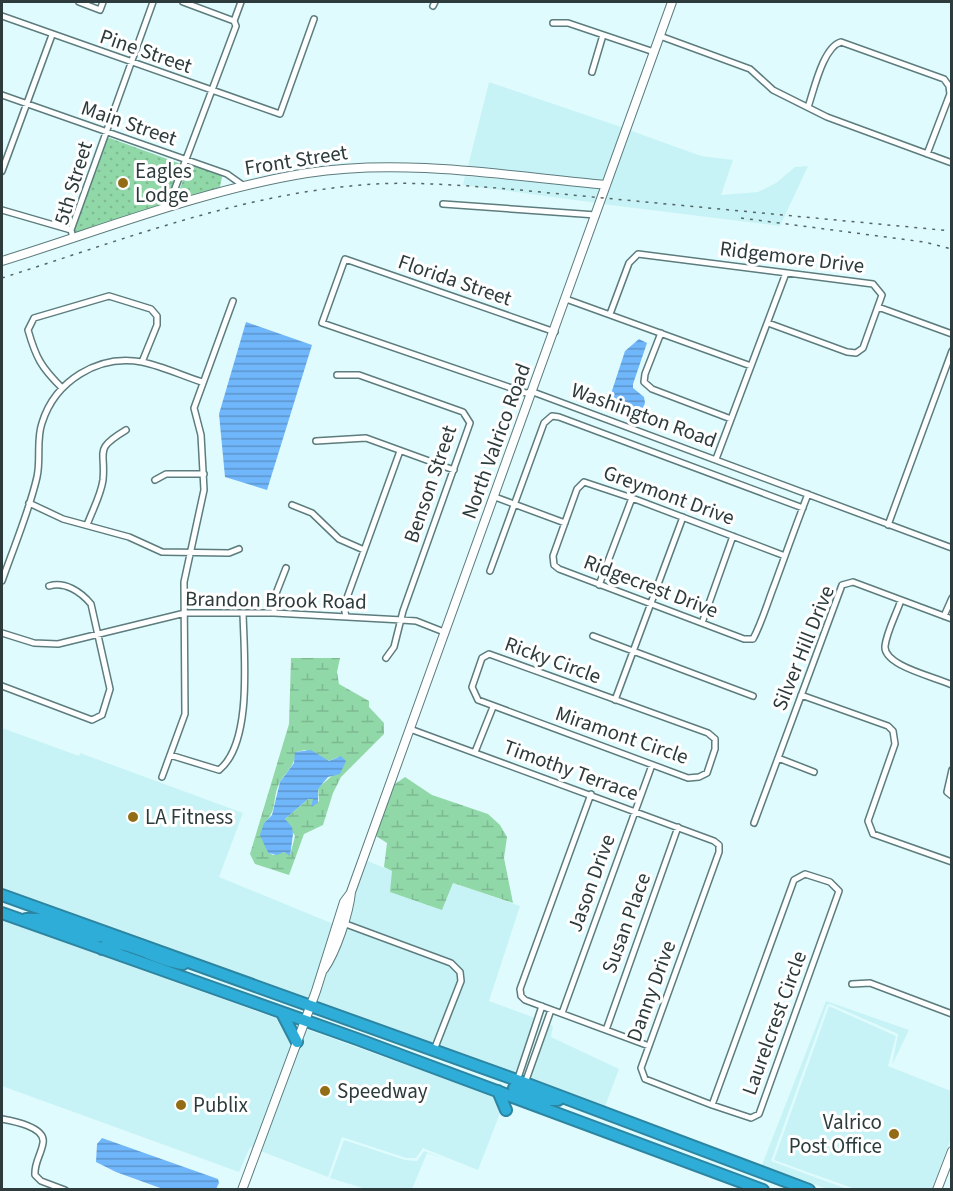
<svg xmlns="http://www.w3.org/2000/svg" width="953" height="1191" viewBox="0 0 953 1191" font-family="'Source Sans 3',sans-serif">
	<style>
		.built { fill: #c7f3f6 }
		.grass { fill: url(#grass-dots) }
		.wetland { fill: url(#wetland-marsh); fill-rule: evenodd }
		.water { fill: url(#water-rules) }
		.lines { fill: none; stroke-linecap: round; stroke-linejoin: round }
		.street-casing { stroke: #5c7c7e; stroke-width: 8 }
		.secondary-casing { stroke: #5c7c7e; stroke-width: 10 }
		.highway-casing { stroke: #2d85a1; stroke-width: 14 }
		.street { stroke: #fff; stroke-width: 5 }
		.secondary { stroke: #fff; stroke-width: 8 }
		.highway { stroke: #2dadd7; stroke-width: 10 }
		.rail { stroke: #546566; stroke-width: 1.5; stroke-dasharray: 3 6; stroke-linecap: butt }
		.poi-dot { fill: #936d16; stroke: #fff; stroke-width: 2 }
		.labels { text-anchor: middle; stroke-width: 6; stroke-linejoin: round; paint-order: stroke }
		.street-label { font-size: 21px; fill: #2d3b3c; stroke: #fff }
		.poi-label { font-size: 21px; fill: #2d3b3c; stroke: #fff; text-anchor: start }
	</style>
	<defs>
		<pattern id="grass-dots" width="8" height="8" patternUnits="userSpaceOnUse" patternTransform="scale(1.5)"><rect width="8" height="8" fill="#91d8a8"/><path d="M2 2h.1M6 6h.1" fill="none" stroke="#7dba92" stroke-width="1.8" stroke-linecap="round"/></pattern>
		<pattern id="wetland-marsh" width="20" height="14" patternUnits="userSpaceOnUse" patternTransform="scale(1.5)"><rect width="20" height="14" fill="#91d8a8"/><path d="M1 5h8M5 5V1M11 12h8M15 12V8" fill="none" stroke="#7dba92"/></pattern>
		<pattern id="water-rules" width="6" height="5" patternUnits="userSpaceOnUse" patternTransform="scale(1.5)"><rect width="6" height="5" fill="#70b6fa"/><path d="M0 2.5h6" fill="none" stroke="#5c95cc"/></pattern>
	</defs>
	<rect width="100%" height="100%" fill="#e0fbfd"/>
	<!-- built -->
	<path class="built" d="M489,82L624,128L604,182L467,170Z
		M629,130L701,156L733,160L721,195L758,192L776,183L795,167L808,166L780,226L602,204Z
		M465,176L602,188L597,203L463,185Z
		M2,728L79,756L80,753L243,813L219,877L336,925L309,1001L2,891Z
		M365,860L392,871L442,910L453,883L520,906L489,1001L535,1018L515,1076L438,1048L463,982L462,969L453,961L343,920Z
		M2,920L498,1098L502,1108L478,1170L423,1148L416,1158H406L342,1137L328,1177L250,1147L239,1172L2,1086Z
		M341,926L450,966L457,973L458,981L433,1046L314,1003Z
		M826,1001L909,1030L892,1065L898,1034L830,1004L827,1005L771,1161L847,1189H827L762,1165Z
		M829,1006L896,1036L888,1066L951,1091V1138L932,1189H855L774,1160Z
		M549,1024L553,1026L551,1037L619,1069L604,1109L529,1081Z
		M344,1140L405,1160L417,1161L424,1151L445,1159L427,1153L412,1189H366L330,1178Z"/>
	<!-- grass -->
	<path class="grass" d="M107,137L181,164L166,206L75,235L74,227Z
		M188,164L219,173L222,177L220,187L176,201Z"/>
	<!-- wetland -->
	<path class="wetland" d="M291,658H340L337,672L339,684L369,701V707L384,723V734L341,777L333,793L323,825L304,834L289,875L255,864L250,854L289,724ZM305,750L329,761L338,757L334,774L318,788L319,801L311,807L314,799H308L285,819L295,836L290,855L284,852L273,855L267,852L264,823C278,812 272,795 280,782C287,771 295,765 296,752Z
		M405,777L432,795L488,814L500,825L507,837L504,858L513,903L453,883L442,910L390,892L392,871L384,867L387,843L376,836L392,786Z"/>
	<!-- water -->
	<path class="water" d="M246,322L312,345L267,490L225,477L219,414Z
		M639,339L647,343L633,384V388L644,397L645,403L638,419L607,406L625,351Z
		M311,750L329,761L341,756L346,761L340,774L328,777L318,789V803L311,807L313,799H308L285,819L292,827L293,834L290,856L284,852L277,855L268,853L260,835L264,823L272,815L280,782L294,763L295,752Z
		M102,1138L218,1179L219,1183L216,1189H163L116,1172L96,1162L97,1144Z"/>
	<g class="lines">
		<!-- street casing -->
		<g class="street-casing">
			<path id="street" d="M79,2L100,10L103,2
				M183,2L234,21
				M433,6L435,2
				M2,16L280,114L314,19
				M553,23H568L654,52
				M660,36L750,69L773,90L827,117L952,163
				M592,72L603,35
				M2,95L227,174L244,186
				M808,107C814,90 823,47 841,42L944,79L949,86L950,94L927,154
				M2,171L52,35
				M443,204L596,215
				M168,207L236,26L234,21L241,2
				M2,210L71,230
				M73,238L71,230L153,2
				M566,299L751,366
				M878,307L952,334
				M610,314L629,263L638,254L873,284L882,295L863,348L856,353L847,352L768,323
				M555,332L345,259L322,323L526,393L533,392L952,548
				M661,333L645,374L644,382L652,389L731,419
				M337,375H359L463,412L470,423L403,611L394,647L386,658
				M62,388C41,367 36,358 28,330L34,318L109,296L151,309L157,316V325L142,362
				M316,441L366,438L454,470
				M716,459L786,273
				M155,480L166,474H204
				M495,497L565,523
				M29,503L63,519L129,537L162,552L229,553L239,549
				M292,505L312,513L339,539L364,550
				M87,525C92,511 101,495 103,480C106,450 93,450 126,430
				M888,525L952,351
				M785,556L632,498L584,482L577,489L553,556L554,565L559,569L744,639H753C762,622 767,604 774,586C785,556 796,525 808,494
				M490,571L544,423L552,416L559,417L803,508
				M2,581C14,546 29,512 37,477C41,459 36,440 42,423C55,381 98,354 142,362C162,366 183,376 202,382
				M599,585L632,498
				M901,600C896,615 887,631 885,646C883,666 936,677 952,685
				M274,613L275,596L286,568
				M944,616L952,598
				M346,617L344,606L400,451
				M702,623L733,536
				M2,633L34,643L58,644L185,613H274L402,620L416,621L444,632
				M593,636L753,696
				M489,654L708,733L715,739V749L707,773L699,777L688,778L478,700L472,687L482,658Z
				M2,686L92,720L102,715L110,689L91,604C81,592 65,581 49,586
				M801,695L888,726L893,731L895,744L868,821L873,834L952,862
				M615,700L683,517
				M410,729L714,841L719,845V852L641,1068L645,1079L712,1105
				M475,752L493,707
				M170,755L219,770C253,743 244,654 243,613
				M778,758L814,772
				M952,770L947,792L952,796
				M162,777L185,714L184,582L204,490L201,435L194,408L233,301
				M591,794L520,989L521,996L525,1000L649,1046
				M754,823L842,585L853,582L952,619
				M805,874L830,882L839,891L759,1114L751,1118L712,1105L794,880Z
				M343,923L451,963L460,972L461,981L434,1050
				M852,984L870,983L952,1014
				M562,1013L652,765
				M606,1030L678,827
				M517,1081L542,1006
				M525,1083L551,1010
				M2,1119C13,1121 46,1127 43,1143C41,1155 34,1163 35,1175L41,1181L65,1190"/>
		</g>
		<!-- secondary casing -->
		<g class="secondary-casing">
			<path id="secondary" d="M2,261C102,230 203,190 307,173C405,158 508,176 606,185
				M324,969C336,952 349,913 351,892L672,2
				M242,1190L316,991L344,902L350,894
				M937,1190L952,1151"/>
		</g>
		<!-- highway casing -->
		<g class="highway-casing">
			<path id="highway" d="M2,895L525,1083L809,1190
				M2,913L357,1039L763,1190
				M26,919H44L92,937L105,936L108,933
				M102,949L107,944C129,940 159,962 183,964
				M282,1013L297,1042
				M514,1088L548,1100H558
				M498,1091L506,1110"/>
		</g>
		<!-- street -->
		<use href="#street" class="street"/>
		<!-- secondary -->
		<use href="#secondary" class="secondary"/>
		<!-- highway -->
		<use href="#highway" class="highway"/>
		<!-- rail -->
		<path class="rail" d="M741,218L924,242L952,249
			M2,278C119,241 238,195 362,185C407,181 453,185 498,188L952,231"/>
	</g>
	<!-- markers -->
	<g class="poi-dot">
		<circle cx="123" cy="183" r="6"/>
		<circle cx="133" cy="817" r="6"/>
		<circle cx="325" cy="1091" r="6"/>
		<circle cx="181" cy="1105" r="6"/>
		<circle cx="894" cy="1134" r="6"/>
	</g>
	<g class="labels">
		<!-- street labels -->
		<g class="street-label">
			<text transform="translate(146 51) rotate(19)" y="7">Pine Street</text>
			<text transform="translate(129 123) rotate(19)" y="7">Main Street</text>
			<text transform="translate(296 160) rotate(-9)" y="7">Front Street</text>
			<text transform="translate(73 183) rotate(-73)" y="7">5th Street</text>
			<text transform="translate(792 257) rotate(7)" y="7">Ridgemore Drive</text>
			<text transform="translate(455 280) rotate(19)" y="7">Florida Street</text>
			<text transform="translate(644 415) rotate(20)" y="7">Washington Road</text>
			<text transform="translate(496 441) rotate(-70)" y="7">North Valrico Road</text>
			<text transform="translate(430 484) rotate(-71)" y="7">Benson Street</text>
			<text transform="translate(669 495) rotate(20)" y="7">Greymont Drive</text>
			<text transform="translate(651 586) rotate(21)" y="7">Ridgecrest Drive</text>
			<text transform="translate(276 600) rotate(1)" y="7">Brandon Brook Road</text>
			<text transform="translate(803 648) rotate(-68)" y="7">Silver Hill Drive</text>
			<text transform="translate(553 660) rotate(20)" y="7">Ricky Circle</text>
			<text transform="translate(622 735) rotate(19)" y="7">Miramont Circle</text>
			<text transform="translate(571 770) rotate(20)" y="7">Timothy Terrace</text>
			<text transform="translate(591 883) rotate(-70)" y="7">Jason Drive</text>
			<text transform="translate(626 923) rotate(-70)" y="7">Susan Place</text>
			<text transform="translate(651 991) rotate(-70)" y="7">Danny Drive</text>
			<text transform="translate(774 1023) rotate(-70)" y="7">Laurelcrest Circle</text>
		</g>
		<!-- poi labels -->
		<g class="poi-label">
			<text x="135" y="178">Eagles<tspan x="135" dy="24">Lodge</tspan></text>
			<text x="145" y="824">LA Fitness</text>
			<text x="337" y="1098">Speedway</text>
			<text x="193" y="1112">Publix</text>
			<text x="882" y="1129" text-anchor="end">Valrico<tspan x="882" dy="24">Post Office</tspan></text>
		</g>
	</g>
	<!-- border -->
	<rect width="953" height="1191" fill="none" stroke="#2d3b3c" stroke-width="6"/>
</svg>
